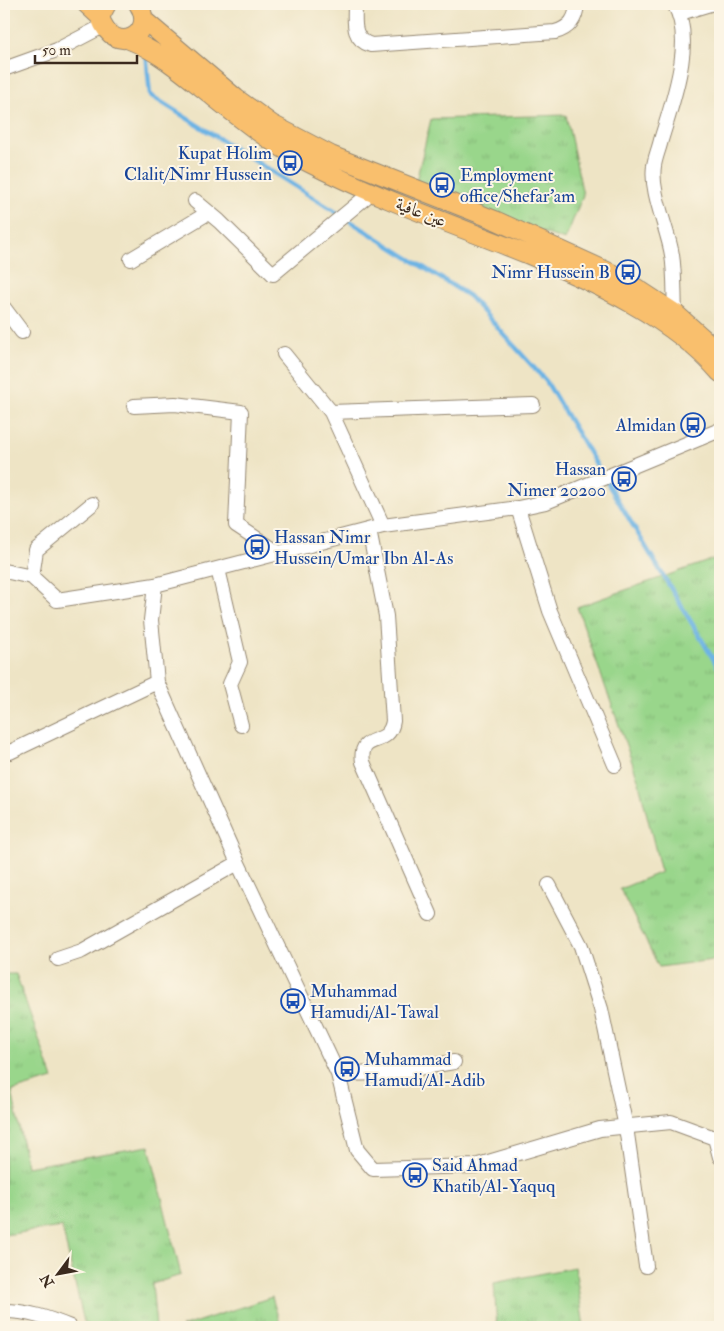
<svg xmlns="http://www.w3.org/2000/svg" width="724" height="1331" viewBox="0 0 724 1331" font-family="'IM FELL Double Pica',Amiri,serif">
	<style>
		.grass { fill: url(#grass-tufts); stroke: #6a8054 }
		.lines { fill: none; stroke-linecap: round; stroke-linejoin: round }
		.stream { stroke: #6db4e4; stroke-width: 4.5 }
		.minor-casing { stroke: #948772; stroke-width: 16 }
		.major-casing { stroke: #948772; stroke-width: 20 }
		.minor { stroke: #fff; stroke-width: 14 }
		.major { stroke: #f9bf6d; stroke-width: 18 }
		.labels { text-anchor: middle; stroke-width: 4; stroke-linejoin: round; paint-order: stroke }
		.transit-label { font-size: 18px; fill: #164399; stroke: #fcf5e5; text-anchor: start }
		.street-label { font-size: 18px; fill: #3b2a1e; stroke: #fcf5e5 }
	</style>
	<defs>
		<pattern id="grass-tufts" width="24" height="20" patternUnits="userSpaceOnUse" patternTransform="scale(1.25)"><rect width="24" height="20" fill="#99d68b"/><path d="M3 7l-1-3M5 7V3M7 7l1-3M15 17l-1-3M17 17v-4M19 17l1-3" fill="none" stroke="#85b878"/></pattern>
	</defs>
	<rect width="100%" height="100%" fill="#fcf5e5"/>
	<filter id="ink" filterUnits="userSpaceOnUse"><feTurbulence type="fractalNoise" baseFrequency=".02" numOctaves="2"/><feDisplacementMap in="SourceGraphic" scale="10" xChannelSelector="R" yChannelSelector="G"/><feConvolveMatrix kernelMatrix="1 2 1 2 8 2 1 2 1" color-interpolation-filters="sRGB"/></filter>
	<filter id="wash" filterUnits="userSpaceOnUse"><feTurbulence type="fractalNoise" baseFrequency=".0096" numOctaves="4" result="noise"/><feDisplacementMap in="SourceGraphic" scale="20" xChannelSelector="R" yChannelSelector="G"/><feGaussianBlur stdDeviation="1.12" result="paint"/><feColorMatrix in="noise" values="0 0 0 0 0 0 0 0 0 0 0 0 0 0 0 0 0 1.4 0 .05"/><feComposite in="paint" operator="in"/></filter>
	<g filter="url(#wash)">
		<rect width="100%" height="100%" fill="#eee4c5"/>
		<!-- grass -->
		<path class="grass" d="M566,115L583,195L565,240L414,190L431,119Z
			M720,557V959L659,967L620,889L661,872L638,779L577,607Z
			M4,974H16L53,1079L12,1091L27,1167L149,1146L181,1275L152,1284L156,1327H91L84,1322L62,1227L4,1235Z
			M575,1267L584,1327H497L494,1283Z
			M272,1297L281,1327H181Z"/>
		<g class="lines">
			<!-- stream -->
			<path class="stream" d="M146,52L150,95L469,296L546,381L720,670"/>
		</g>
	</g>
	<g filter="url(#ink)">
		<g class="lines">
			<!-- minor casing -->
			<g class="minor-casing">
				<path id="minor" d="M355,4C355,21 351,39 371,45L555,32C570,28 576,19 577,4
					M674,4C696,40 672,103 661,140C659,149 655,158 654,166C650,192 668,229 672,255C675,274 674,294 675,313
					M680,13L710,4
					M4,69L57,50L103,26
					M195,201L219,221L273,274L372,192
					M131,259L208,213
					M4,308L22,332
					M284,354L331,412L383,526
					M134,406L175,404L241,412L236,525L280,554
					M331,412L533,405
					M518,508L550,611L615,765
					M369,530L386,616L393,721C389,749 358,731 363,762L430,914
					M218,569L240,662L230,684L241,725
					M4,571L32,577L57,600L155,585L383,526L518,508L546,502L720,430
					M32,577L36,550L92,504
					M155,585L151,620L157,682L238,863L338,1074L357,1150L373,1169L475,1166L600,1129L671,1122L720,1140
					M10,752L157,682
					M549,885L581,946L601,1009L626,1127L646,1266
					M58,959L82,951L238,863
					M338,1074L387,1073L454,1062
					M715,1138L720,1157
					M4,1311C28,1311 48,1318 70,1327"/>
			</g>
			<!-- major casing -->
			<g class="major-casing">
				<path id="major" d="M86,4L100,17
					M107,4L100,17C114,59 158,33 138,4
					M144,20L236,98L272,124L331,155L495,220L620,277L675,313L720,353
					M127,39C156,50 178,69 202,88C236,115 269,143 307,162C379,199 455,225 529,255C595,283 673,318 720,373"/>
			</g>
			<!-- minor -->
			<use href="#minor" class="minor"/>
			<!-- major -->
			<use href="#major" class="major"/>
		</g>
	</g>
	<!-- icons -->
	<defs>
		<g id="bus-ring" transform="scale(1.25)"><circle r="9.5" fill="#fcf5e5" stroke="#1a4fb4" stroke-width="1.5"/><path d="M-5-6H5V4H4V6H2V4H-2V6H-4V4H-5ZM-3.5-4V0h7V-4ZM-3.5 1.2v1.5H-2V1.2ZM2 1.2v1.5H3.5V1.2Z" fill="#1a4fb4"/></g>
	</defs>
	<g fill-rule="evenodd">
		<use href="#bus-ring" x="290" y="163"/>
		<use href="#bus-ring" x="442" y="185"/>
		<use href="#bus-ring" x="628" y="272"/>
		<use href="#bus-ring" x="693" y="425"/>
		<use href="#bus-ring" x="624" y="479"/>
		<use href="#bus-ring" x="257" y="547"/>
		<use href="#bus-ring" x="293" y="1001"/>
		<use href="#bus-ring" x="347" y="1069"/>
		<use href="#bus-ring" x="415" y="1175"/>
	</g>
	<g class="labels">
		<!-- transit labels -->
		<g class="transit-label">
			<text x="272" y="159" text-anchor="end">Kupat Holim<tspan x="272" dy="21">Clalit/Nimr Hussein</tspan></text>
			<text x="460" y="181">Employment<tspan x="460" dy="21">office/Shefar'am</tspan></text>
			<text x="610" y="278" text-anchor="end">Nimr Hussein B</text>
			<text x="676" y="431" text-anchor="end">Almidan</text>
			<text x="606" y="475" text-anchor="end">Hassan<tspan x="606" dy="21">Nimer 20200</tspan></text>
			<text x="274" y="543">Hassan Nimr<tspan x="274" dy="21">Hussein/Umar Ibn Al-As</tspan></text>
			<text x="310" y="997">Muhammad<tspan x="310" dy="21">Hamudi/Al-Tawal</tspan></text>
			<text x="364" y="1065">Muhammad<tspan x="364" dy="21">Hamudi/Al-Adib</tspan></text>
			<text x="432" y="1171">Said Ahmad<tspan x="432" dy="21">Khatib/Al-Yaquq</tspan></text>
		</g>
		<!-- street labels -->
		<g class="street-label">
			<text transform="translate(421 212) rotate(21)" y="6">عين عافية</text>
		</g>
	</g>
	<!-- margin -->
	<rect width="724" height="1331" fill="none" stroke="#fcf5e5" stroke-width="20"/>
	<!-- north arrow -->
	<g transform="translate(58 1274) rotate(238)" stroke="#fcf5e5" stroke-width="4" paint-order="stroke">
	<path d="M0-4L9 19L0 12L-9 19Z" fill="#3b2a1e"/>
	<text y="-8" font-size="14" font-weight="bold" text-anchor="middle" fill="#3b2a1e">N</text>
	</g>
	<!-- scale -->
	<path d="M35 55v8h102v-8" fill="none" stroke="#3b2a1e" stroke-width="2.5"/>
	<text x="42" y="55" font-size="15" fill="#3b2a1e" stroke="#fcf5e5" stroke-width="4" paint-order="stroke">50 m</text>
</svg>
